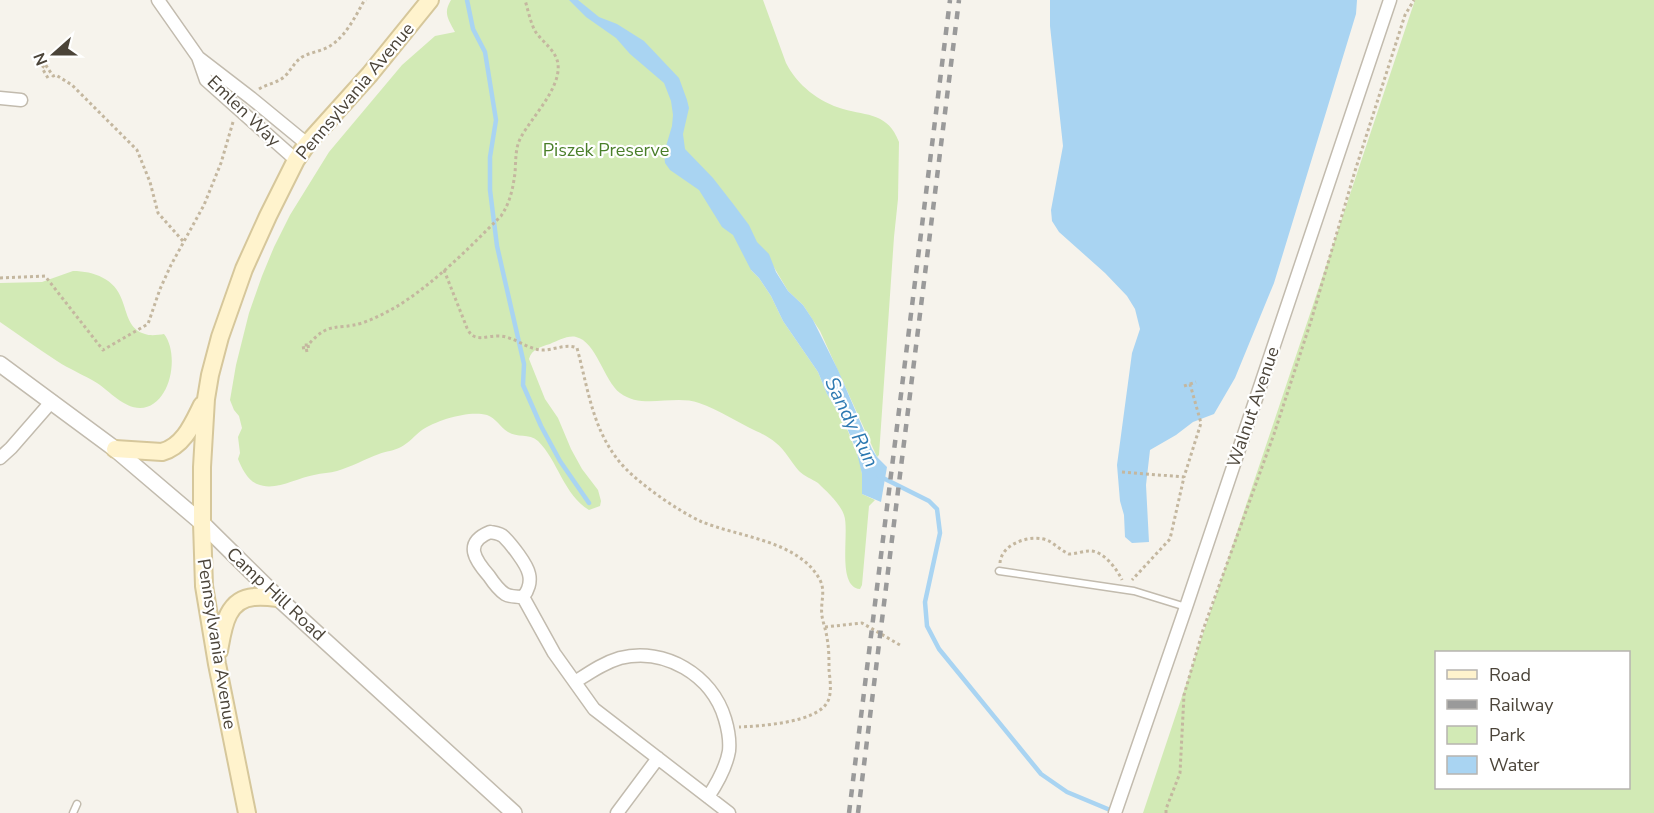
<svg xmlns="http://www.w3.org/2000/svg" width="1654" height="813" viewBox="0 0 1654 813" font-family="'Nunito Sans',sans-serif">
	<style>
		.green { fill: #d2eab5; fill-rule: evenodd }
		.water { fill: #a9d4f2 }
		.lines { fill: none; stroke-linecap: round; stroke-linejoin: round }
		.stream { stroke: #a9d4f2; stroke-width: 4.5 }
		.service-casing { stroke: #c2bbae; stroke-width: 9 }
		.minor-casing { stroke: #c2bbae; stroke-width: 15 }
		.tertiary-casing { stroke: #c2bbae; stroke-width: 18 }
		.secondary-casing { stroke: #d6c79b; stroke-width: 20 }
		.path { stroke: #c4b79f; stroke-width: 3; stroke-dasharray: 3 3; stroke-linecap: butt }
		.service { stroke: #fff; stroke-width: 6 }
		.minor { stroke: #fff; stroke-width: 12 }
		.tertiary { stroke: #fff; stroke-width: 15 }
		.secondary { stroke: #fff3cd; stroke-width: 16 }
		.rail { stroke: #9a9a9a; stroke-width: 4.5; stroke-dasharray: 8 8; stroke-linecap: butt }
		.labels { text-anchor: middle; stroke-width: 4.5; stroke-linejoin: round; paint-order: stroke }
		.street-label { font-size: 18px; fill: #4b4439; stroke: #fff }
		.park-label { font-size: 18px; fill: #4a7f2a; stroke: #fff }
		.water-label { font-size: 20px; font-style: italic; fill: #2e7ab2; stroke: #fff }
	</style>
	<rect width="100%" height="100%" fill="#f6f3ec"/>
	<!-- green -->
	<path class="green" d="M451,0H763L786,63C797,85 819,102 843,109C868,116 888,113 899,142L898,199L894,237L879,455L877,457L820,331L803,305L788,291L772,264L751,270L759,278L771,296L783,321L818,372L827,394L844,421L860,462L862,474V494L875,500L869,506L862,585L860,589C836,587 850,531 844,515C840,503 826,491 818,483C812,479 804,476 799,471C791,462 785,450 776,443C770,438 763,434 756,431C737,422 719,410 699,403C674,394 642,410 620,393C604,381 596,341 576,337C568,335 557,341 550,344C540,347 532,349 529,359L545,399L558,418L571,449L582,469L598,490L601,501L600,506L589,510C564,495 558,461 538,441C529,433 517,438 508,432C500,427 496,418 487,415C469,410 437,420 422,430C415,435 409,443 401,447C394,451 386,451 379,454C365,459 351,467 337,471C330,473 322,473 314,475C296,478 275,492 257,484C248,481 241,467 238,459L240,453L238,437L242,428L239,416L234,410L230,400L236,365L249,313L262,276L274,247L290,215L329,152L402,65L435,36L455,32C448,19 443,13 451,0Z
		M1415,0H1654V813H1143ZM1436,652H1628V788H1436Z
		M73,271C94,271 115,279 122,300C127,313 129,330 145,334C150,336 158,335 164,334C180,354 171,407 140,408C124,408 109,391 97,383C84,375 69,369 57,361C37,348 19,335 0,322V283L42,282Z"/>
	<!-- water -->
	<path class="water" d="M569,0H578L599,17L617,24L644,41L679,78L687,100L689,108L683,134L685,149L713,178L734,205L749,225L757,242L769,254L776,272L788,291L803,305L813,320L838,370L872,449L877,457L887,467L881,502L862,494V474L856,449L844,421L827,394L818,372L783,321L771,296L759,278L751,270L733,235L722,227L699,190L670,170L665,163L664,153L672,126L673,115L671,101L664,83L630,54L616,38L586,17Z
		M1050,0H1357L1356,14L1274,283L1235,378L1214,414L1193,422L1176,435L1150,450L1146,485L1149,542L1132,543L1125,537L1124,515L1120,501L1117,465L1132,353L1140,329L1135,309L1127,296L1105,273L1059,232L1052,221L1051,210L1063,146L1050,26Z"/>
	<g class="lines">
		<!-- stream -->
		<path class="stream" d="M467,0L473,29L485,52L496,120L490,157V190L497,246L524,364L523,385L541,426L560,461L589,503
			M879,476L929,501L937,509L940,533L925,602L927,626L939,649L1041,774L1067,792L1115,812"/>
		<!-- service casing -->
		<g class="service-casing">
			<path id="service" d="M999,571L1134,591L1186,607
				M73,813L77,804"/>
		</g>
		<!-- minor casing -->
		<g class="minor-casing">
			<path id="minor" d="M158,0L198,57L206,80L296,160
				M199,58L251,98L307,144
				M0,98L21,100
				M0,458L11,448L52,401
				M490,532C495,533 500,533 504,537C511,544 527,564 529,574C531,582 528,591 523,597C517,597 510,597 505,594C499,590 493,582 489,576C475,560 463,543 490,532Z
				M523,597L554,653L594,709L729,813
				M575,682C589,673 603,663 620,658C665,647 712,675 725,719C728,729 730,741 729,751C726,768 718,782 708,797
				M617,813L658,758
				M1115,813L1186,607L1390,0"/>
		</g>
		<!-- tertiary casing -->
		<g class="tertiary-casing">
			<path id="tertiary" d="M0,364L115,449L202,523L278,598L514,813"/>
		</g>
		<!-- secondary casing -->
		<g class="secondary-casing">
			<path id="secondary" d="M115,449L162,452C184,446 193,423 202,405
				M219,651C223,629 226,599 254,597C262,596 270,597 278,598
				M247,813L217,664L204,586L202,523V467L206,399L210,375L220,337L244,269L268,216L296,160L307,144L370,74L430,0"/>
		</g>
		<!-- path -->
		<path class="path" d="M48,78L42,68L45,64L53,76L56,75L72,85L137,150L150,182L158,213L183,241
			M259,89C267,84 277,83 284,77C292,70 294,61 304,56C312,52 322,51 330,46C346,36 355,17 364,1L366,0
			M444,270L467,328C474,344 486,335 500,336C514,337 526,348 540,350C552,351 566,343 577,348C589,392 593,435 626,469C644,487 677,510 700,521C737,537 799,540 820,580C826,592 820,603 822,616C823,623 826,630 827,638C829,648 829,659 829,670C830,680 832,692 828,701C818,723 759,726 739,727
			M0,278L45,276L103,350L148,324L160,289L171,265L204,205L221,163L233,122
			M308,345L309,350L304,351L303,345H308C330,320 336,331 362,323C374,319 385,313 396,307C435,283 469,248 501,216C510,203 513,188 515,173C516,160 515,148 521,137C532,117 561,88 558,64C556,50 542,42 535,31C530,21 528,10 525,0
			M1190,384L1196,382
			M1184,386L1190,384L1201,423L1184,477
			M1122,472L1184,477L1170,539L1132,580
			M1000,563C1001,543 1033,533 1049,541C1056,545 1062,551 1069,554C1076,554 1083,551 1089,551C1103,550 1117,569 1122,580
			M825,627L862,623L900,645
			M1166,813V809L1180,773L1184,695L1203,630L1274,434L1311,321L1355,171L1405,15L1414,0"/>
		<!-- service -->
		<use href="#service" class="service"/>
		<!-- minor -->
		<use href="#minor" class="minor"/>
		<!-- tertiary -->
		<use href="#tertiary" class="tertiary"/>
		<!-- secondary -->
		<use href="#secondary" class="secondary"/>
		<!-- rail -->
		<path class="rail" d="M849,813L950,0
			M858,813L959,0"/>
	</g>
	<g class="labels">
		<!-- street labels -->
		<g class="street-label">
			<text transform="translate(355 91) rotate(-50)" y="6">Pennsylvania Avenue</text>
			<text transform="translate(244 111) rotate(44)" y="6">Emlen Way</text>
			<text transform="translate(1253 407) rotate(-71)" y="6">Walnut Avenue</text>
			<text transform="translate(276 594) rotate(43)" y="6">Camp Hill Road</text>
			<text transform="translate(217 644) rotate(81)" y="6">Pennsylvania Avenue</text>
		</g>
		<!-- park labels -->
		<g class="park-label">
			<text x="606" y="156">Piszek Preserve</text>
		</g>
		<!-- water labels -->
		<g class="water-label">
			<text transform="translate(852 422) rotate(64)" y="7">Sandy Run</text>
		</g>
	</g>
	<!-- legend -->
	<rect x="1435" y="651" width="195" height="138" fill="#ffffff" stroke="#b7b4b0" stroke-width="1.5"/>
	<rect x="1447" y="670" width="30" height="9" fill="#fff3cd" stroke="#b7b4b0" stroke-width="1.5"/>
	<text x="1489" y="681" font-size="18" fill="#4b4439">Road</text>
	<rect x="1447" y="700" width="30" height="9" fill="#9a9a9a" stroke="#b7b4b0" stroke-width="1.5"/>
	<text x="1489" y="711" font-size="18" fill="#4b4439">Railway</text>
	<rect x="1447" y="726" width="30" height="18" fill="#d2eab5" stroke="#b7b4b0" stroke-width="1.5"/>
	<text x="1489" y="741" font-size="18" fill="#4b4439">Park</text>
	<rect x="1447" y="756" width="30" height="18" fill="#a9d4f2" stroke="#b7b4b0" stroke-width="1.5"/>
	<text x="1489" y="771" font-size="18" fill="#4b4439">Water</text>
	<!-- north arrow -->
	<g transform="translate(54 54) rotate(249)" stroke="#ffffff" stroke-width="4.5" paint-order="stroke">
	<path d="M0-4.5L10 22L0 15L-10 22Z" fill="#4b4439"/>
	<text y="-9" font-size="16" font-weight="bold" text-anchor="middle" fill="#4b4439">N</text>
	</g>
</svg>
